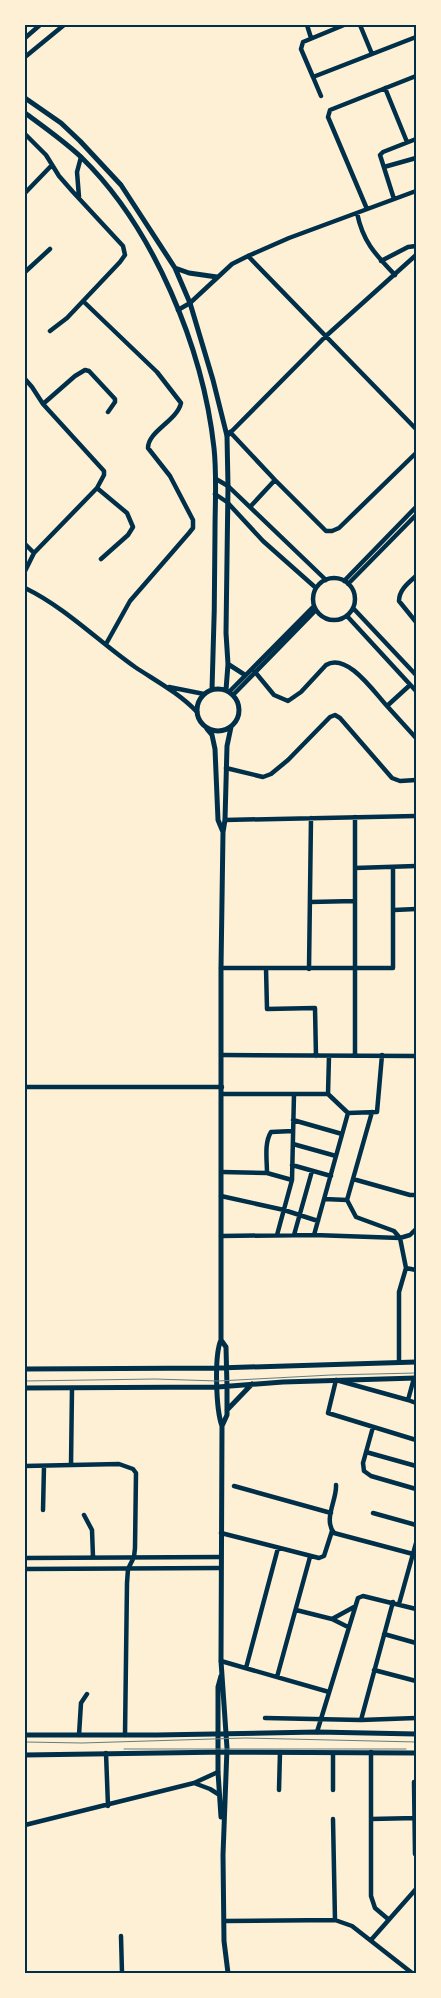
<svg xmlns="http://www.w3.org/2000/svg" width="441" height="1998" viewBox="0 0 441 1998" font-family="'Varela Round',sans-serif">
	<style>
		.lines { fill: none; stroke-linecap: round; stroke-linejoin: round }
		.minor { stroke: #003049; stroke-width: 4.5 }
		.tertiary { stroke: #003049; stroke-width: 5 }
		.tram { stroke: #657d81; stroke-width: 1 }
		.neatline { fill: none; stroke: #003049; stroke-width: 2 }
	</style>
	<rect width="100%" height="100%" fill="#fdf0d5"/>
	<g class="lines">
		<!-- minor -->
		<path class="minor" d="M307,25L311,38
			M360,25L372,54
			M25,38L40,25
			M25,57L64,25
			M313,77L301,49L303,42L344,25
			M385,88L407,142
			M321,96L313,77L416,37
			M25,134L46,155L59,176L73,192L123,246L125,255L120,262L67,318L50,331
			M384,167L416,158
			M25,193L52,165
			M79,197L77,172L81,157
			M394,199L380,155L383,152L416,139
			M367,209L328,117L330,110L416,76
			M357,213C363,242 375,254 395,275
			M248,256L416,429
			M381,261L408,247L416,246
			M25,272L50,249
			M83,301L157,372L181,403C177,421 148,431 148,448L170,476L193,520V528L189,533L130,601L106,644
			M178,310L190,303L232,264L248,256L289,238L416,191
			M25,379L32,387L43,404L104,471V475L97,488L34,553L25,571
			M43,404L75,376L85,370L89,371L115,399V402L108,412
			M230,432L275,480
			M227,436L326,336L416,255
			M216,479L228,486L326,580
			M97,488L127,513L133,527L128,535L101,559
			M215,494L227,502L263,541L316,588
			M250,507L275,480L326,531H332L339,528L416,453
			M25,544L34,553
			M416,576C408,583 399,590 399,601L416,622
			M313 599a21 21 0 1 1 42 0a21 21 0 1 1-42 0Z
			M344,581L416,507
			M348,584L416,515
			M25,588C66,608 98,641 135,667C156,681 179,693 197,712
			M353,608L416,675
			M347,616L416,691
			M255,672L274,695L288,701L301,692L326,665C347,652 374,692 387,706
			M410,685L387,706L416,738
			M169,687L204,694
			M229,692L314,606
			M233,695L316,610
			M226,768L263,777L271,774L288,760L330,717L335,715L340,718L392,778L400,781L416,780
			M355,817V1055
			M225,820L416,816
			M355,868L416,866
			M310,902L355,901
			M394,910L416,909
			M221,968H393V867
			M266,968L267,1009L315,1008L316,1056
			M309,969L311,818
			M222,1055L416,1056
			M25,1087H222
			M222,1094H328L329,1056
			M372,1112L347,1200L356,1217L394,1231L400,1238L410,1235L416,1229
			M348,1113L377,1112L382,1055
			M293,1120L342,1134
			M293,1144L336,1156
			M292,1165L331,1176
			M222,1172L267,1173L292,1180
			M267,1173C267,1160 264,1143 271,1132L293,1131
			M353,1179L410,1195H416
			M221,1196L284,1210L318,1221
			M324,1199L347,1200
			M277,1235L292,1180L294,1094
			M294,1235L312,1171
			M314,1235L348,1113L328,1094
			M221,1236L314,1235L400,1238L406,1268L399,1292V1362
			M406,1268L416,1270
			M414,1378L408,1400L416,1403
			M408,1400L336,1380L328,1413L416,1440
			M373,1427L363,1463L364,1471L371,1476L416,1489
			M366,1452L416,1466
			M71,1465L72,1388
			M25,1466L119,1464L133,1469L136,1473L135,1548L134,1557L128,1569L127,1583L125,1735
			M336,1485C337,1500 323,1519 334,1533L413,1554
			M234,1486L331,1513
			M43,1510L44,1466
			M373,1513L416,1525
			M84,1515L92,1530L93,1557
			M221,1533L319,1558L324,1556L332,1531
			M25,1558L221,1557
			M25,1569L221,1568
			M399,1604L416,1543
			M296,1610L332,1619L354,1607
			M332,1619L348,1627
			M384,1634L416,1643
			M221,1661L329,1692
			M246,1668L278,1548
			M374,1670L416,1681
			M277,1677L310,1557
			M265,1718L361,1720L416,1718
			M361,1720L393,1602
			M317,1732L358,1598L363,1596L416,1609
			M79,1735L81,1703L87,1694
			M371,1752V1896L375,1908L388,1919
			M106,1753L108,1806
			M414,1782L415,1854
			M194,1783L210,1789L218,1794
			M279,1790L280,1752
			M333,1790V1753
			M333,1819L335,1920
			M371,1819L416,1818
			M25,1825L194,1783L218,1772
			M225,1921L335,1920L352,1926L412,1973
			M121,1936L122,1973
			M371,1940L416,1889"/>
		<!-- tertiary -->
		<path class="tertiary" d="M25,98L61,123L80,141L121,185L175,268L190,303L213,380L227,436L228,486L226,633L228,664L226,690
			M25,113C44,127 64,141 81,157C154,228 203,348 214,448C217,476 215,504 215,531C215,584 214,637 212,690
			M175,268L189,273L217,277
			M228,664L245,675
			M197 710a21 21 0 1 1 42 0a21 21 0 1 1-42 0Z
			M207,729L212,735L215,749L218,820L223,832
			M221,1340L226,1347L227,1387V1415L222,1426
			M25,1369L218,1368L416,1362
			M25,1388L218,1387L283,1382L416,1378
			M227,1410L252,1384
			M221,1676L218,1687V1772L221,1817
			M25,1735H157L317,1732L416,1734
			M25,1755L227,1752L416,1753
			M228,1973L224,1941L223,1855L227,1748L221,1661L222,1426C216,1410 214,1355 221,1340V968L223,832L225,820L227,746L231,727"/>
		<!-- tram -->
		<path class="tram" d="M25,1381L155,1379L218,1381L331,1375L416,1373
			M25,1742L82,1743L245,1738L416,1742
			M124,1749H406"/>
	</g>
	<!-- border -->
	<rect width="441" height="1998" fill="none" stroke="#fdf0d5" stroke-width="52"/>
	<rect x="26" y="26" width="389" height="1946" class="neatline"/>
</svg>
